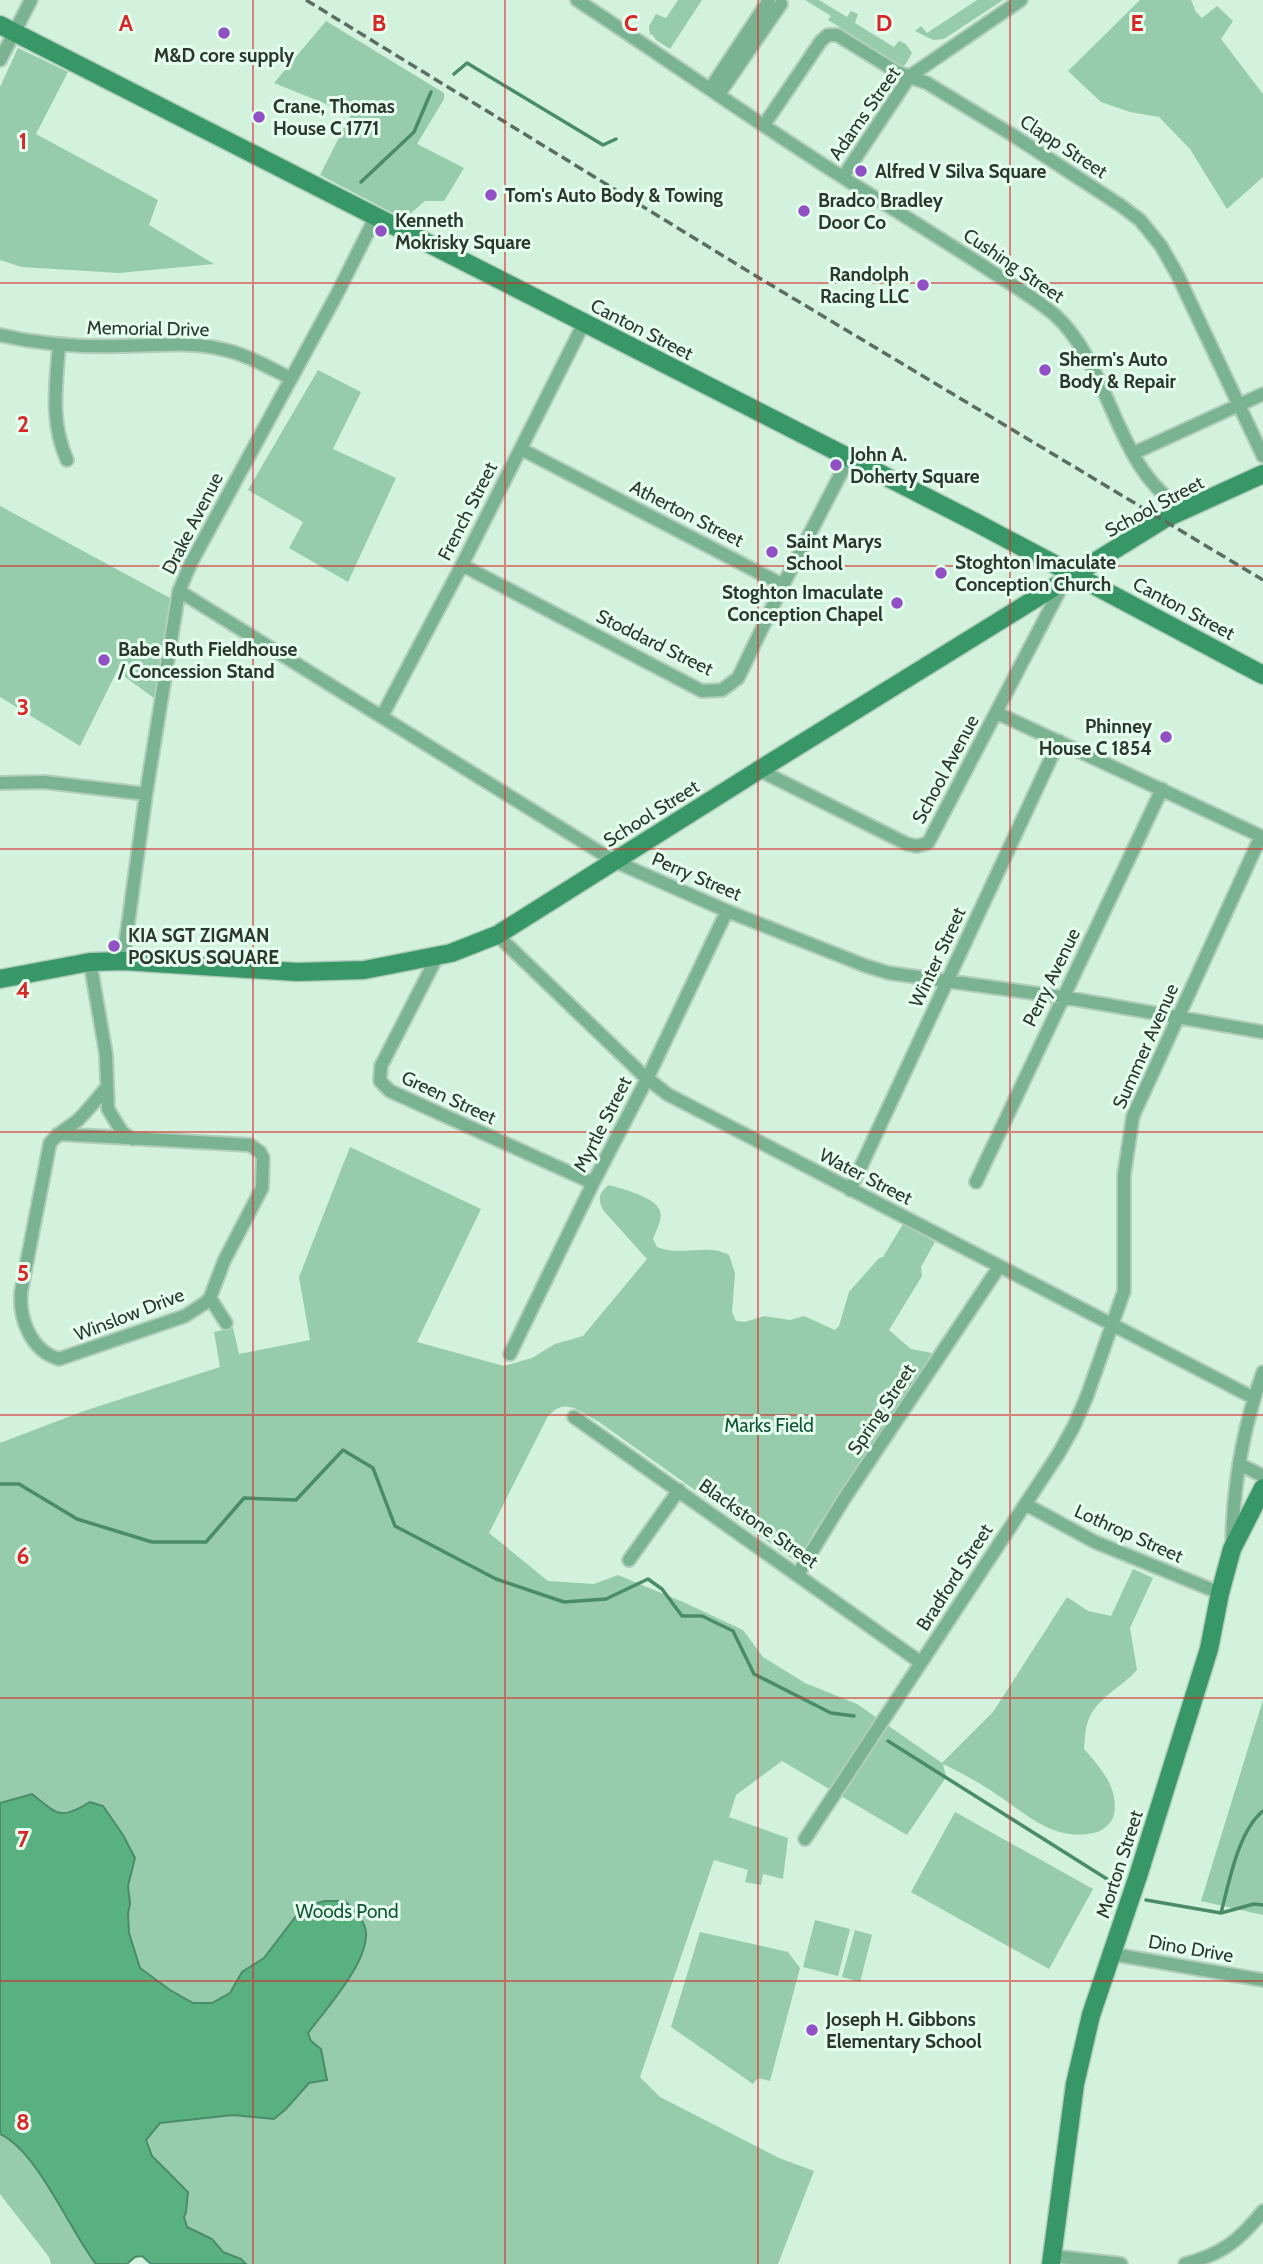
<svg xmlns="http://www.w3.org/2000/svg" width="1263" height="2264" viewBox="0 0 1263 2264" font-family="Cabin,sans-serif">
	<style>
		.green { fill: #96cbab }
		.water { fill: #59b080; stroke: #4b8c68; stroke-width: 2 }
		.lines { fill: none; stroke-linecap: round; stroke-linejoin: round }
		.stream { stroke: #4b8c68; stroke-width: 3.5 }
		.street-casing { stroke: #b1cdbb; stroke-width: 16 }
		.secondary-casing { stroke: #b1cdbb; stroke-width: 21 }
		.street { stroke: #7ab391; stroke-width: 12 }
		.secondary { stroke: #389766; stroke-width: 18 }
		.rail { stroke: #5b6d61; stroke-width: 3.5; stroke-dasharray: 10 5; stroke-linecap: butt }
		.grid { fill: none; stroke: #d62828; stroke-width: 2; stroke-opacity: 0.55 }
		.poi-dot { fill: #9250c5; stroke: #e5feee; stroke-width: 2.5 }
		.labels { text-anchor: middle; stroke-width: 6; stroke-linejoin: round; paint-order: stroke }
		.poi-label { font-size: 19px; font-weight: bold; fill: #2b372f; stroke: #e5feee; text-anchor: start }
		.street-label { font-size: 19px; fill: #2b372f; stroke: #e5feee }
		.park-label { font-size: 19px; fill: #115535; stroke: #e5feee }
		.grid-label { font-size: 23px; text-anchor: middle; font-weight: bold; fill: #d62828; stroke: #e5feee; stroke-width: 6; stroke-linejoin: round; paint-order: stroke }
	</style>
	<rect width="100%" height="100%" fill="#d3f2de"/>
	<!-- green -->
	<path class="green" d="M678,0H702L670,49L656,40L652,34L650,35L649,26L656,14L666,18Z
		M805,0H819L847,17L851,11L858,14L855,23L894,47L899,41L906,44L912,53L905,65L900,67L892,60L828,20L831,16Z
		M977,0H1003L944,39L933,40L915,31L921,26L927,33Z
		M1140,0H1191L1196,12L1202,18L1217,6L1233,21L1221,39L1263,94V177L1227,209L1190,149L1159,117L1130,112L1101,102L1068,71Z
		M326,21L444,93V99L417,144L464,168L444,201H425L404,219L320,175L351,114L274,83Z
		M18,48L68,72L36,134L158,200L149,225L214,264L119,273L22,267L0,260V87Z
		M318,370L361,392L333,449L396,478L348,582L289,548L303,522L248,490Z
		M0,506L170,598L154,698L117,671L80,746L0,697Z
		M350,1147L481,1209L417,1342L504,1366L532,1358L555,1344L583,1336L647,1259L603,1210C598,1199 598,1193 609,1185C622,1189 656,1197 660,1211C663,1220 656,1230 653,1239L657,1247C681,1257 707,1243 729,1255L735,1273L732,1312L736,1321L745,1322L764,1316L790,1320L804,1316L835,1330L839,1326L849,1292L879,1258L883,1257L903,1224L935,1242L921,1267L922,1276L889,1330L911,1349L932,1353L927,1361L928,1363L814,1532L801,1558L798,1556L795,1561L599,1422C580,1412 566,1396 548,1416L489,1533L548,1581L594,1584L618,1575L683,1602L743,1630L763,1657L805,1683L857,1704L942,1763L993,1712L1067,1597L1088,1611L1111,1616L1133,1569L1153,1578L1130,1628L1137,1670C1122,1687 1096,1698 1088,1721C1085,1729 1085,1740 1084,1749C1100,1767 1119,1788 1114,1814C1113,1822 1104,1830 1097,1832C1052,1844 1024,1811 990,1790C975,1780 959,1772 943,1764L946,1777L907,1835L782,1761L736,1795L729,1817L788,1838L783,1879L763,1874L761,1885L745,1882L748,1870L714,1860L640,2077L660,2097L779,2158L814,2171L778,2264H221L187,2227L0,1984V1443L84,1411L220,1367L214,1332L233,1328L239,1354L310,1340L299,1277Z
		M1263,1700V1915L1201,1901Z
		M955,1812L1093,1889L1049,1969L911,1892Z
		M815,1920L850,1929L838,1976L803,1967Z
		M855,1930L872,1935L860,1982L842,1977Z
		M700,1932L788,1952L800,1968L770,2081L758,2078L753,2084L671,2027Z
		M0,2134C38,2152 69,2229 96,2264H51L49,2257L0,2194Z"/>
	<!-- water -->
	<path class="water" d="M32,1794C57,1814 60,1821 90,1802L103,1806L123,1835L135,1858L128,1886L130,1904L128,1913L129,1933L140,1968L170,1990L193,2003H212L230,1993L242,1972L264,1958L303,1907L325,1901H345C353,1908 365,1921 366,1932C368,1963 326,2009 308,2033L311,2041L321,2049L327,2080L309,2083L286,2109L274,2119L233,2115L160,2123L146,2140L152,2156L188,2192L186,2212L184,2217L187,2227L212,2239L223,2252L241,2259L246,2264H151L142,2256L135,2257L127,2264H96C69,2229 38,2152 0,2134V1803Z"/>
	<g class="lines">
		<!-- stream -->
		<path class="stream" d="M454,74L467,63L603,145L616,139
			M361,182L414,132L431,92
			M0,1484H19L77,1519L152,1542H206L244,1498L296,1500L343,1450L373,1468L395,1526L496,1579L564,1602L606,1599L648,1579L662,1589L682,1616H702L733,1631L754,1674L831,1713L854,1716
			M888,1741L1107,1879
			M1146,1900L1221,1913L1254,1904L1263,1905
			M1221,1913C1229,1883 1238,1831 1263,1811"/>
		<!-- street casing -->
		<g class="street-casing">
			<path id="street" d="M577,0C670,61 761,126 855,185C901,214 948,243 994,273C1014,286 1036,299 1055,315C1113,368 1114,470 1185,510
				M0,60L31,0
				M710,89L769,0
				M719,94L781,4
				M764,125L821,41L828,35H837L897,72L927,83L1014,136L1120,205L1140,220L1161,246L1177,274L1263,456
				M843,177L910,76L1021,0
				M0,335C39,344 78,347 118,346C153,346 187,341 221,349C246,354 268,367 290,378
				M59,345C56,385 50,422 67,460
				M521,449L783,585L849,458
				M1134,453L1263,394
				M462,565L702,691L722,690L738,678L783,585
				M179,591L614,861L727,911L866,966L889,973L1062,997L1263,1032
				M997,713L1263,837
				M382,716L462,565L584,323
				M759,770L907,844L917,846L928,843L1063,584
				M0,783L44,782L146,794
				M497,935L641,1073L667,1094L1254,1398
				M437,957L381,1066L380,1081L390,1091L593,1183
				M123,961L146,794L179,591L191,563L337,294L376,216
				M90,962L106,1054L108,1109L122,1132L132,1139
				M58,1134L250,1145L260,1152L263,1158L262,1188L224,1261L210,1298L205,1303L185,1316L59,1359C31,1351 19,1319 21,1292L50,1143C58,1133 68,1128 78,1120C88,1110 97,1099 106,1088
				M976,1182L1162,789
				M850,1190L1059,741
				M210,1298L226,1323
				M510,1354L593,1183L647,1079L727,911
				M574,1417L920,1662
				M1239,1464L1263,1476
				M1025,1504L1095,1542L1220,1593
				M1232,1546C1233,1488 1243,1427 1263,1372
				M629,1560L679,1490
				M798,1574L844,1499L999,1267
				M805,1839L1059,1453L1074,1426L1087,1396L1124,1291V1175L1133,1116L1261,836
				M1112,1954L1263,1980
				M1052,2256L1121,2264
				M1185,2264C1222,2254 1239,2241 1263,2211"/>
		</g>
		<!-- secondary casing -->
		<g class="secondary-casing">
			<path id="secondary" d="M0,25L975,522L1263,675
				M0,979L90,962L123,961L297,972L364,970L451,953L497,935L759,770L1164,519L1263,474
				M1051,2264L1075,2084L1091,2015L1138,1876L1209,1649L1220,1593L1232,1549L1263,1488"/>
		</g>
		<!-- street -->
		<use href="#street" class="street"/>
		<!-- secondary -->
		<use href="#secondary" class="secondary"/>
		<!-- rail -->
		<path class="rail" d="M306,0L756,276L1263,580"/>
	</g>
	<!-- grid -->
	<path class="grid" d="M253,0V2264M505,0V2264M758,0V2264M1010,0V2264M0,283H1263M0,566H1263M0,849H1263M0,1132H1263M0,1415H1263M0,1698H1263M0,1981H1263"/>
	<!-- markers -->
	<g class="poi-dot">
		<circle cx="224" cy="33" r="7"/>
		<circle cx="259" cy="117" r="7"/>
		<circle cx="861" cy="171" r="7"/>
		<circle cx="491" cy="195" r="7"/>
		<circle cx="804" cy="211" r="7"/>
		<circle cx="381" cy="231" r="7"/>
		<circle cx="923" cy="285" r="7"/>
		<circle cx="1045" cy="370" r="7"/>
		<circle cx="836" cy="465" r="7"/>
		<circle cx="772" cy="552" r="7"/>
		<circle cx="941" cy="573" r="7"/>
		<circle cx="897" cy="603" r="7"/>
		<circle cx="104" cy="660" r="7"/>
		<circle cx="1166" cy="737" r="7"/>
		<circle cx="114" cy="946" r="7"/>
		<circle cx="812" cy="2030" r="7"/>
	</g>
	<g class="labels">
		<!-- poi labels -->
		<g class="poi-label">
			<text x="224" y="62" text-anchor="middle">M&amp;D core supply</text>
			<text x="273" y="113">Crane, Thomas<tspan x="273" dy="22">House C 1771</tspan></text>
			<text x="875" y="178">Alfred V Silva Square</text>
			<text x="505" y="202">Tom's Auto Body &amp; Towing</text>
			<text x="818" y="207">Bradco Bradley<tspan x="818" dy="22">Door Co</tspan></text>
			<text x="395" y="227">Kenneth<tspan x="395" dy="22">Mokrisky Square</tspan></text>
			<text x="909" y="281" text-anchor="end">Randolph<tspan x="909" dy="22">Racing LLC</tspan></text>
			<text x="1059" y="366">Sherm's Auto<tspan x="1059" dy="22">Body &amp; Repair</tspan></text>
			<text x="850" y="461">John A.<tspan x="850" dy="22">Doherty Square</tspan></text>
			<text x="786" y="548">Saint Marys<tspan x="786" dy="22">School</tspan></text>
			<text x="955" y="569">Stoghton Imaculate<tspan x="955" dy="22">Conception Church</tspan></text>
			<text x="883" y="599" text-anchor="end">Stoghton Imaculate<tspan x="883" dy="22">Conception Chapel</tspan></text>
			<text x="118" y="656">Babe Ruth Fieldhouse<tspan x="118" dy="22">/ Concession Stand</tspan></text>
			<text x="1152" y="733" text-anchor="end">Phinney<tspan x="1152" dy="22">House C 1854</tspan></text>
			<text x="128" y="942">KIA SGT ZIGMAN<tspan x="128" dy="22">POSKUS SQUARE</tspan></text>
			<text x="826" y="2026">Joseph H. Gibbons<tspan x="826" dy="22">Elementary School</tspan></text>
		</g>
		<!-- street labels -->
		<g class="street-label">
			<text transform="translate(864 113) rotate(-55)" y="7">Adams Street</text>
			<text transform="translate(1064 146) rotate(33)" y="7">Clapp Street</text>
			<text transform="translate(1014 265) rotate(34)" y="7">Cushing Street</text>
			<text transform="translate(148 328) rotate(1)" y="7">Memorial Drive</text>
			<text transform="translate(642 329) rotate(27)" y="7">Canton Street</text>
			<text transform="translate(1154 506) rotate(-28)" y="7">School Street</text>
			<text transform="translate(467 511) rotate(-63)" y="7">French Street</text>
			<text transform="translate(687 513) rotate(27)" y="7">Atherton Street</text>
			<text transform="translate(192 523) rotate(-63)" y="7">Drake Avenue</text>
			<text transform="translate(1184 608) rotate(28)" y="7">Canton Street</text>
			<text transform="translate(655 642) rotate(26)" y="7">Stoddard Street</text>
			<text transform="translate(945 769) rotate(-62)" y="7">School Avenue</text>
			<text transform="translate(651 813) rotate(-32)" y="7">School Street</text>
			<text transform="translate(697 876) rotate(23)" y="7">Perry Street</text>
			<text transform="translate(937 957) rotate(-65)" y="7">Winter Street</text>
			<text transform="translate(1051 977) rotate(-64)" y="7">Perry Avenue</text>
			<text transform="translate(1145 1046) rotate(-66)" y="7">Summer Avenue</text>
			<text transform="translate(449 1097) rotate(25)" y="7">Green Street</text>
			<text transform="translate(602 1124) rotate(-63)" y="7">Myrtle Street</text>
			<text transform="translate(866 1176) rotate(27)" y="7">Water Street</text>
			<text transform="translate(129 1314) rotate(-21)" y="7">Winslow Drive</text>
			<text transform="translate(881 1409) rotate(-56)" y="7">Spring Street</text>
			<text transform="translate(759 1523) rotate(35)" y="7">Blackstone Street</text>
			<text transform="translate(1129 1533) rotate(24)" y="7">Lothrop Street</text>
			<text transform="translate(954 1577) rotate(-57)" y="7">Bradford Street</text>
			<text transform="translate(1119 1864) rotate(-72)" y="7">Morton Street</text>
			<text transform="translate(1191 1948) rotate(10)" y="7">Dino Drive</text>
		</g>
		<!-- park labels -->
		<g class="park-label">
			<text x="769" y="1432">Marks Field</text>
			<text x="347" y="1918">Woods Pond</text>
		</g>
	</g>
	<g class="grid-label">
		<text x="126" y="31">A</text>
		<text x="379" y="31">B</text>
		<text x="631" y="31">C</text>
		<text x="884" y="31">D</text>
		<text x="1137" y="31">E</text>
		<text x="23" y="149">1</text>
		<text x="23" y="432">2</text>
		<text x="23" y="715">3</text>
		<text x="23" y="998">4</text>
		<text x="23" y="1281">5</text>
		<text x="23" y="1564">6</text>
		<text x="23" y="1847">7</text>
		<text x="23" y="2130">8</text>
	</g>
</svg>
